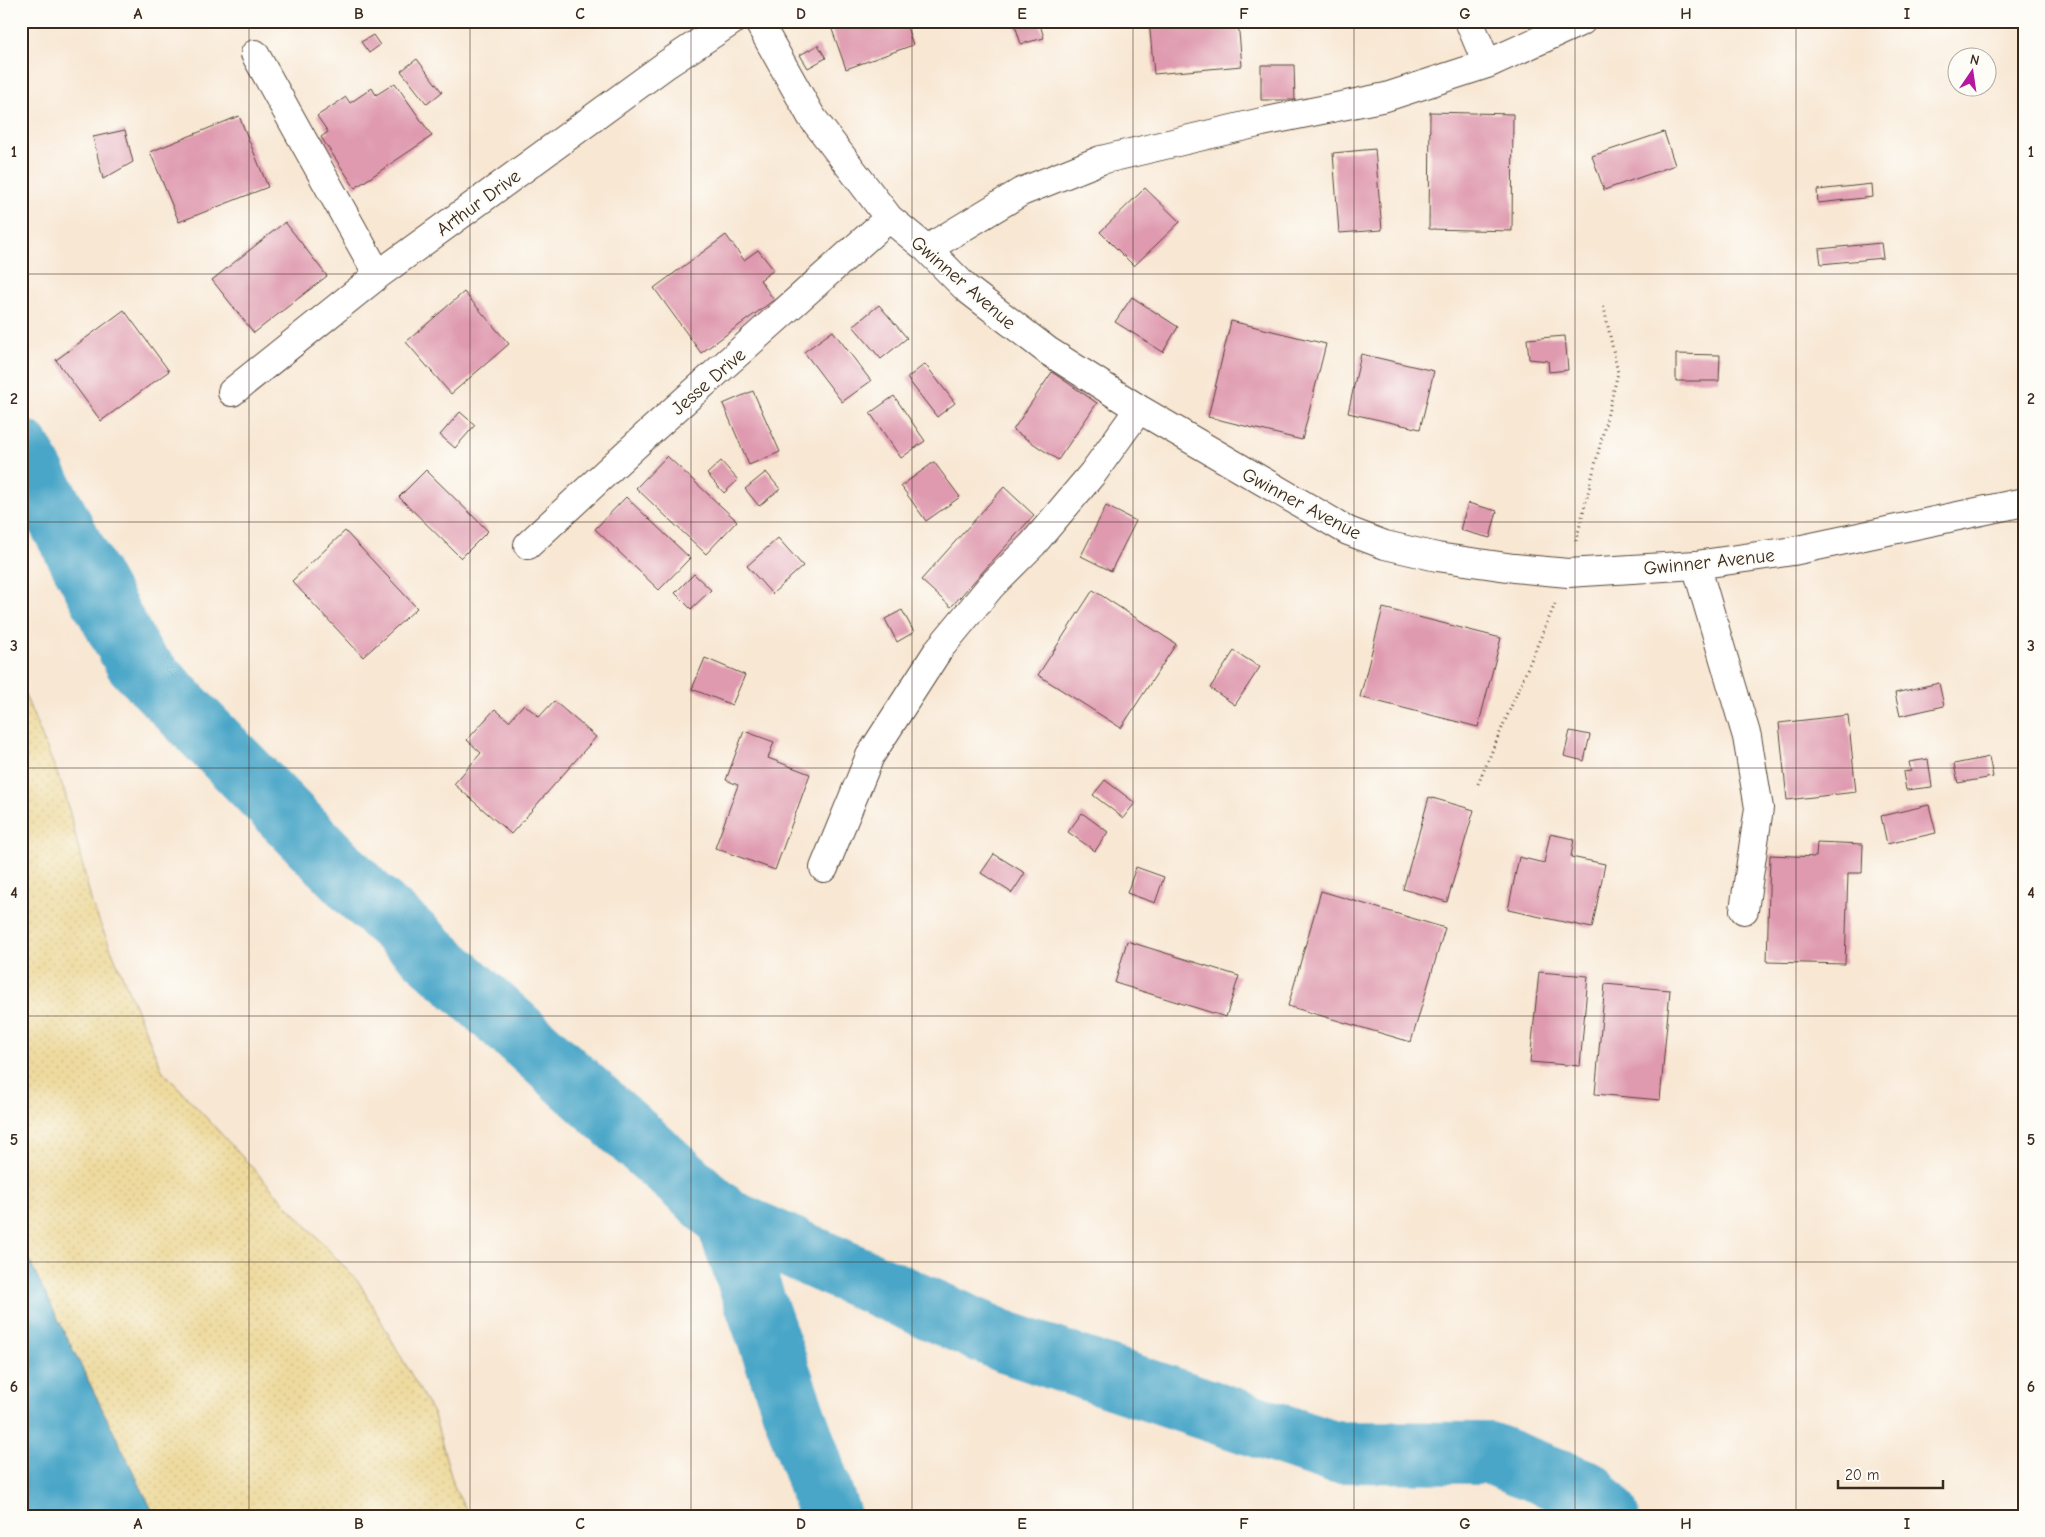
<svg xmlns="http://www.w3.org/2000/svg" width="2045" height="1537" viewBox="0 0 2045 1537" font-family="'Comic Neue',sans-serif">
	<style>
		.sand { fill: url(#sand-dots); stroke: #94825e }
		.water { fill: #4aa6c8; stroke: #426873 }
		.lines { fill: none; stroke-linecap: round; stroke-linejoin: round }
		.river { stroke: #4aa6c8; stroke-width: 62 }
		.building { fill: #df9aaf }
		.minor-casing { stroke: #574639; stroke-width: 30 }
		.path { stroke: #574639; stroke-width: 3; stroke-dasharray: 1 4; stroke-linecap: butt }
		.minor { stroke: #fff; stroke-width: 28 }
		.grid { fill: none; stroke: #3b2a1e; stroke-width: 1; stroke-opacity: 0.55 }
		.labels { text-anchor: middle; stroke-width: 4.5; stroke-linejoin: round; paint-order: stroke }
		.street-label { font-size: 19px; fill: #3b2a1e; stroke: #fdfcf7 }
		.neatline { fill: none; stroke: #3b2a1e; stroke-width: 2 }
		.grid-label { font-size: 16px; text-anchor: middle; font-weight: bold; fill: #3b2a1e }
	</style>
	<defs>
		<pattern id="sand-dots" width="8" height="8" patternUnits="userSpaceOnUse" patternTransform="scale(1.25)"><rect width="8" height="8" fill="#eeda9e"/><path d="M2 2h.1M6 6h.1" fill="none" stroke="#cdbb88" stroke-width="1.8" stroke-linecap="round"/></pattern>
	</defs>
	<rect width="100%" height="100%" fill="#fdfcf7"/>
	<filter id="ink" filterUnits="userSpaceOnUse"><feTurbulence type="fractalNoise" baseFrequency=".02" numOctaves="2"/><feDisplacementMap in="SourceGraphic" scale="10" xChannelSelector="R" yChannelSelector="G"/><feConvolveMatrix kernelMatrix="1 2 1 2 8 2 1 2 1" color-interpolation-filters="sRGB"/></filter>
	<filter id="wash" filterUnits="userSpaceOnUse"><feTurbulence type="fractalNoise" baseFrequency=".0096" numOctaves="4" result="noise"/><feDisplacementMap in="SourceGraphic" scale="20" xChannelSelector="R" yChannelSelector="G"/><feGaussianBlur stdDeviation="1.12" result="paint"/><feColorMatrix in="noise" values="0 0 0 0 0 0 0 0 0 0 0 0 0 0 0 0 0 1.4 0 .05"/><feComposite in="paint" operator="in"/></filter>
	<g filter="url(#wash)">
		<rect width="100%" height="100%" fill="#f8e7d3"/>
		<!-- sand -->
		<path class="sand" d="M21,685L65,793L92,904L162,1070L360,1284L434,1415L455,1490L470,1516H155L21,1244Z"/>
		<!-- water -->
		<path class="water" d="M21,1244L155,1516H21Z"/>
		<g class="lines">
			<!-- river -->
			<path class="river" d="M21,450L135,661L362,893L726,1219L1005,1342L1333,1452L1489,1453L1587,1491L1608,1516
				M726,1219L830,1516"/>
		</g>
		<g id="blocks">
			<!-- building -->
			<path class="building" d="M829,21H905L913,45L846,69Z
				M1039,21L1044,38L1021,44L1014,22Z
				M1149,21H1238L1242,66L1154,74Z
				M373,35L380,45L369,53L361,42Z
				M818,45L826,58L808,68L800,55Z
				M417,59L442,92L427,104L401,71Z
				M1261,65H1294L1295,100H1261Z
				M395,83L432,136L355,188L321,137L328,132L317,116L346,97L350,103L372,88L376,95Z
				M1430,112L1513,114L1512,231L1429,229Z
				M239,116L268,187L179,222L150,152Z
				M125,130L133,162L103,179L93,137Z
				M1664,132L1675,165L1604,190L1592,156Z
				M1375,149L1382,230L1339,233L1333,153Z
				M1872,184L1873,197L1818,203L1817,190Z
				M1145,188L1180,222L1134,266L1100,232Z
				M285,222L327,276L254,333L212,280Z
				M726,235L744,260L758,250L774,270L760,280L774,300L701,353L654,288Z
				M1881,243L1883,258L1821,264L1819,249Z
				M464,292L509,344L451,394L406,342Z
				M1132,297L1178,327L1163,352L1115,322Z
				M879,305L907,338L881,359L853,326Z
				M124,310L169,371L101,421L56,360Z
				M1231,321L1326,344L1302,440L1208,417Z
				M833,331L871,381L842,402L804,352Z
				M1565,336L1568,370L1549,372L1548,361L1529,359L1527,339Z
				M1361,354L1434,371L1420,429L1348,413Z
				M1676,354L1720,355L1719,381H1676Z
				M925,364L955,403L937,417L907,378Z
				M1052,372L1097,403L1058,460L1013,430Z
				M753,391L780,452L749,465L723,404Z
				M894,396L925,441L901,458L870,413Z
				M460,412L475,425L455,448L440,435Z
				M667,456L737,521L706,554L636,488Z
				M721,461L738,480L724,493L707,474Z
				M934,462L960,497L926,521L901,486Z
				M426,470L488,531L461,558L399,497Z
				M766,472L780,489L759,506L745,489Z
				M1004,487L1034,515L951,607L921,580Z
				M626,497L690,558L659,590L595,529Z
				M1468,503L1497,511L1490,538L1460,530Z
				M1106,506L1136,521L1111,571L1081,556Z
				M345,531L417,608L363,657L292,581Z
				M778,538L803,566L772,594L747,566Z
				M694,574L711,590L691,609L675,593Z
				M1093,590L1176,644L1121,728L1038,675Z
				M1383,608L1501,638L1478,727L1360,697Z
				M902,610L914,632L897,642L885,619Z
				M1234,651L1260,667L1235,705L1210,688Z
				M705,658L745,675L732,705L692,689Z
				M1939,683L1944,706L1900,716L1895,693Z
				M554,701L596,737L511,834L454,784L481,753L467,740L495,709L509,721L524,704L539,717Z
				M1848,715L1856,792L1787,800L1779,723Z
				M744,731L774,742L768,758L810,774L775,870L715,848L738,785L726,780Z
				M1570,731L1590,735L1584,761L1564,756Z
				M1989,757L1993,777L1958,783L1954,764Z
				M1928,759L1932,787L1906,790L1903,772L1911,771L1909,762Z
				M1105,780L1135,803L1123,818L1093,795Z
				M1429,797L1474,810L1447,902L1403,889Z
				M1929,805L1936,833L1887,844L1881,816Z
				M1082,813L1108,832L1095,851L1068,832Z
				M1550,834L1574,839L1571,857L1605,864L1592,928L1508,910L1519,857L1544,863Z
				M1817,842L1863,844L1862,873H1848L1845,964L1767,962L1770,855L1816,857Z
				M994,854L1025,873L1012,893L981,873Z
				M1136,867L1164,877L1155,903L1127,893Z
				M1321,891L1445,928L1411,1042L1288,1006Z
				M1127,941L1239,976L1226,1017L1115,983Z
				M1539,972L1588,976L1580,1066L1530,1062Z
				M1605,984L1670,990L1660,1100L1595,1094Z"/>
		</g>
	</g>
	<g filter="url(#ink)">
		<use href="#blocks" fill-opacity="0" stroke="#574639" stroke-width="1"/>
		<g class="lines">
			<!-- minor casing -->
			<g class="minor-casing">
				<path id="minor" d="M758,21L811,116L889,218L927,249L967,289L1048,351L1139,409L1348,531L1385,545L1437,557L1514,568L1568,573L1696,565L1793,551L2024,502
					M1469,21L1487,64
					M255,54L378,275
					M927,249L1021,192L1101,160L1262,122L1386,97L1487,64L1582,21
					M232,392L378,275L667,64L732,21
					M528,545L653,429L889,218
					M1696,565L1747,737L1759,808L1744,910
					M824,868L870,756L939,649L991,586L1033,544L1093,473L1139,409"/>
			</g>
			<!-- path -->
			<path class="path" d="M1576,541L1618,373L1603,303
				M1478,784L1555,604"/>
			<!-- minor -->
			<use href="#minor" class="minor"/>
		</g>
	</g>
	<!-- grid -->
	<path class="grid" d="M249,21V1516M470,21V1516M691,21V1516M912,21V1516M1133,21V1516M1354,21V1516M1575,21V1516M1796,21V1516M21,274H2024M21,522H2024M21,768H2024M21,1016H2024M21,1262H2024"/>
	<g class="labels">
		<!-- street labels -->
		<g class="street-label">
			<text transform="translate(478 202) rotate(-36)" y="7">Arthur Drive</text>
			<text transform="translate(964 282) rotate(41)" y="7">Gwinner Avenue</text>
			<text transform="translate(708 381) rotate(-41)" y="7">Jesse Drive</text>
			<text transform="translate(1302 503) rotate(28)" y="7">Gwinner Avenue</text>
			<text transform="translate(1709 561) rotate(-6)" y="7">Gwinner Avenue</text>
		</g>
	</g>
	<!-- margin -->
	<rect width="2045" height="1537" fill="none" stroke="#fdfcf7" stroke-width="55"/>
	<!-- north arrow -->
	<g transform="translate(1972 72) rotate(13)"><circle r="24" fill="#fdfcf7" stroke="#afa8a0"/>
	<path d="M0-4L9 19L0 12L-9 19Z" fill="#b5179e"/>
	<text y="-8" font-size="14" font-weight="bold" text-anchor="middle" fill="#3b2a1e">N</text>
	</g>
	<!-- scale -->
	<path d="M1838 1480v8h105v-8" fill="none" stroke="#3b2a1e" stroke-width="2.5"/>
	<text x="1845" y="1480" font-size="15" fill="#3b2a1e" stroke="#fdfcf7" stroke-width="4" paint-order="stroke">20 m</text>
	<rect x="28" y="28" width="1990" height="1482" class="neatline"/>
	<g class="grid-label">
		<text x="138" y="19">A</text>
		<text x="359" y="19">B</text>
		<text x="580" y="19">C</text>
		<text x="801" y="19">D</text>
		<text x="1022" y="19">E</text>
		<text x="1244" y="19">F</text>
		<text x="1465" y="19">G</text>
		<text x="1686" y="19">H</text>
		<text x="1907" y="19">I</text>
		<text x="14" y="157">1</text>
		<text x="2031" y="157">1</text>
		<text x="14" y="404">2</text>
		<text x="2031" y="404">2</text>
		<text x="14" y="651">3</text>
		<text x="2031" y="651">3</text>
		<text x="14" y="898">4</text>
		<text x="2031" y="898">4</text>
		<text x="14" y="1145">5</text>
		<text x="2031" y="1145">5</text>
		<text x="14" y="1392">6</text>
		<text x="2031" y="1392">6</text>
		<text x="138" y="1529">A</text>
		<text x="359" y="1529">B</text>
		<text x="580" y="1529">C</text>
		<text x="801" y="1529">D</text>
		<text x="1022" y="1529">E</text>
		<text x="1244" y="1529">F</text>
		<text x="1465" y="1529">G</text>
		<text x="1686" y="1529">H</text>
		<text x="1907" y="1529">I</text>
	</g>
</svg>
